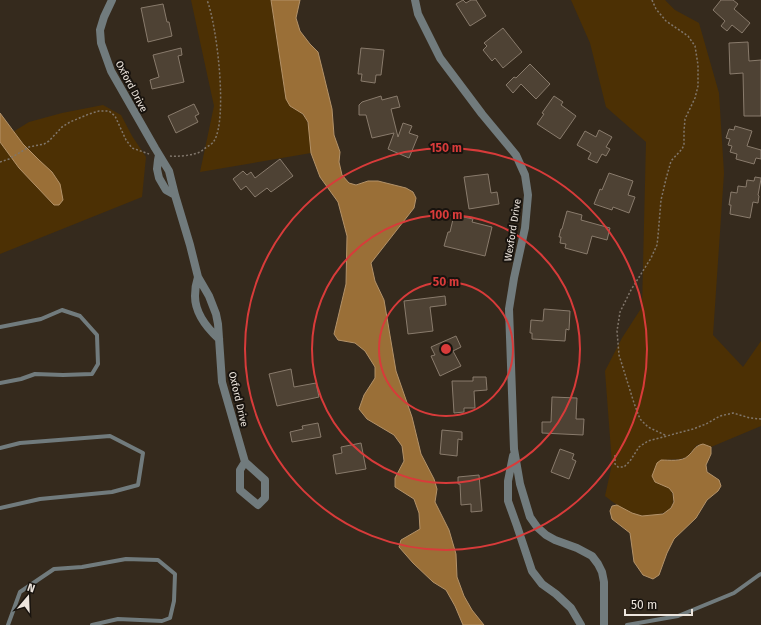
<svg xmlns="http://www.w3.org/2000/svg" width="761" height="625" viewBox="0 0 761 625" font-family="'Fira Sans',sans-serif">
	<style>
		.green { fill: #4c3004 }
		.water { fill: #9a6f37; stroke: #b39269 }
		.building { fill: #4e4234; stroke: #897b6c }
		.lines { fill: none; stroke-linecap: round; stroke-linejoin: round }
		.path { stroke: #80766b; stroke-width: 1.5; stroke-dasharray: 2 2; stroke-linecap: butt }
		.service { stroke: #717b7d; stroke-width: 4 }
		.minor { stroke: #717b7d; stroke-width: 8 }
		.ring { fill: none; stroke: #d83b3a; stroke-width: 2 }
		.labels { text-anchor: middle; stroke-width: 4; stroke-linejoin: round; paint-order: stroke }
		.street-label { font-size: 10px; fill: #ede5dd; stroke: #18130e }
		.centre { fill: #d83b3a; stroke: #18130e; stroke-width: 2 }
		.ring-label { font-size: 12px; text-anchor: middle; font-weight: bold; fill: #d83b3a; stroke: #18130e; stroke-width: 4; stroke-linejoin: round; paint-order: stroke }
	</style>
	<rect width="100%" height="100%" fill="#352a1d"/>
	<!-- green -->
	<path class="green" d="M191,0H271L286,99C292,108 295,107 302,114C311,121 310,142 311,153L200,172L214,106Z
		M571,0H665L675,10L699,23L719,93L724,173L713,335L743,367L761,341V426L711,447L703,444L697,445L687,457L680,459L661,460L657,463L652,476L655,482C659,484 665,485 669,488C672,491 673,495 673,499C675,513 653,517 643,516C630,515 614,503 605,496L612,464L605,371L622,338L642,307L646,142L606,107L590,43Z
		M103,105L121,115L132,136L146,157L142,197L0,254V140L29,122L62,113Z"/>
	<!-- water -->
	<path class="water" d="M271,0H300L296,18L300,31L310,44L318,52L322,68L332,109L334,135L340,152L339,162L342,175L349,183L356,185L368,181H378L406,188L413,192L416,198L414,208L371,263L375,281L384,300L396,371L412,417L421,454L434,479L437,489L435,502L449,530L456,554L457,577L464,596L472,610L484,625H463L455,606L446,590L433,582L413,563L399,547L401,540L420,529L419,513L414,499L395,487V478L404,461L402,446L394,435L367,419L359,409L364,395L375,378V367L365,351L355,343L338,340L334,334L346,284L347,236L338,202L320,177L311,153L308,122L303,114L290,106L286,99Z
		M0,113L23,144L39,160L52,172L60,184L63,200L59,205H54L19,168L0,142Z
		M703,444L711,447V454L706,465L707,472L719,480L721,486L718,491L707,500L696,518L674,539L667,553L659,575L653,579L643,575L634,562L630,533L612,519L610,511L612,506L617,505L632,513L642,516L663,514L671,508L674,502L673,493L669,488L655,482L652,476L657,463L661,460C669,460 682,462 688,456C694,451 694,446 703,444Z"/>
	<!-- building -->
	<path class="building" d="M463,0L466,3L471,0H476L486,16L470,26L456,4Z
		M721,0H733L738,4L734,9L750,23L742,33L732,25L727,31L721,26L725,21L713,10Z
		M163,4L167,22H169L172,36L148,42L141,8Z
		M503,28L522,52L503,68L495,58L492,61L483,50L487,46L484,43Z
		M748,42L749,61L761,60V116H744L743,73L730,74L729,43Z
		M181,48L182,55L178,56L184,82L152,89L150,80L159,77L153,55Z
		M361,48L384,50L381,75H376L375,83L361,81L362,74H358Z
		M530,64L550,84L536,99L521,84L513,93L506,85L514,77L516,78Z
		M381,96L382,100L397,96L400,107L391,109L398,137L403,123L412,126L409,133L418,136L409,158L388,149L394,133L372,138L366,115H359V105L362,102Z
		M554,96L563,102L561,105L576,116L560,139L537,124L544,114L542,113Z
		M194,104L199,114L195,116L198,122L176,133L168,116Z
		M735,126L752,131L747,146L761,150V159L756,158L754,164L736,159L737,154L730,152L732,146L728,145L730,139L726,138L729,129L734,130Z
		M599,130L612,137L606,147L610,149L606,156L602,154L597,163L588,159L591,153L577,145L585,131L596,137Z
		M280,159L293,176L271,192L267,188L255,197L246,186L241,190L233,179L243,171L247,175L251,172L255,178Z
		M609,173L633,181L628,195L635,197L629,213L613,207L612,210L594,204L600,189L602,190Z
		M488,174L491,193L497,192L499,204L469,209L464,177Z
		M755,177L761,178V179L758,195L759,196L758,203L753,202L750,218L730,214L731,205H729L731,192L737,193L738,186L746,187L747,180L754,181Z
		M567,211L582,215L581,220L610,228L607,240L592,236L587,254L565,248L566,244L560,243L561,237H559L561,229H562Z
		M454,215L473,219L472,222L492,227L485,256L444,246L448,232H450Z
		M445,296L446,305L430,307L433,331L408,334L404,301Z
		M544,309L570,311L569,330L566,329L565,341L532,339V333H530L531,320L543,321Z
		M456,336L461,347L453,351L461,366L440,376L431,356L435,355L431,347Z
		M291,369L294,387L316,383L319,397L277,406L269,374Z
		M473,377H486L487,390L474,391L475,408H464V412L454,413L452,381H473Z
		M552,397L577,398L576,419H584L583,435L542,433V422H551Z
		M318,423L321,437L292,442L290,432L303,429L302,426Z
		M442,430L462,432V440L458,439L457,456L440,454Z
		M361,443L366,469L336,474L333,455L342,453L341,447Z
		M560,449L574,454L572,459L576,461L569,479L551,472Z
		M479,475L482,511L471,512V504L461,505L460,484H458V477Z"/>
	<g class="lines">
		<!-- path -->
		<path class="path" d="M652,0L656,9L666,21L688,36L695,46L698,65V86L695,98L685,119L684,131V145L682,149L671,161L666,179L661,200L658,236L657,245L651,258L631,290L620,312L617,331L619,355L634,403L640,419L648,427L667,436
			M170,156C177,157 194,155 200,152C203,150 205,148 207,147C210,145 213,143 214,141C228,119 217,25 207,0
			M0,162L9,159L29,147L44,144L49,141L62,127L70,122L89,114L99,111H109L115,116L126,140L132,148L149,154
			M615,455V464L618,467H624L630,461L639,447L648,441L693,429L706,424L720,416L733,413L750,418L761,419"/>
		<!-- service -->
		<path class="service" d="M0,327L41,319L62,310L80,316L97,335L98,364L92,374L63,375L35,374L21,379L0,383
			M0,448L20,443L110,436L143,453L138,485L112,492L40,499L0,508
			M8,625L20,592L54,569L82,567L126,559L158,560L175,574L174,601L170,618L162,621L118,619L92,625
			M627,625L678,616L734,593L759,575L761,574"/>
		<!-- minor -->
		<path class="minor" d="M112,0L104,17L100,30L101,43L111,71L155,148L169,171L175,195L190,245L198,277L209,296L216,314L218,324L222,382L245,462L265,480V498L258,505L240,490V470L245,462
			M415,0L418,14L440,58L482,114L516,155L525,175L528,195L525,228L514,278L509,309L514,449L520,484L530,517L537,527L546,535L555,540L577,548L592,556L598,564L602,572L604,582V625
			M159,155L158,160L157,169L159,178L166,190L175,195
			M198,277C196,283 195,289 195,296C195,313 207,328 219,339
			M513,456L508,481V501L517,526L532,571L542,584L556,594L571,608L581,625"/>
	</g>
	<!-- distance rings -->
	<g class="ring">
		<circle cx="446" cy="349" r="67"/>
		<circle cx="446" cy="349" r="134"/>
		<circle cx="446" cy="349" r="201"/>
	</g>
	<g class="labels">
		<!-- street labels -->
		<g class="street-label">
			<text transform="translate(132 86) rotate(62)" y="4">Oxford Drive</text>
			<text transform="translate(512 230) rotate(-81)" y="4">Wexford Drive</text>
			<text transform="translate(239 399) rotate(77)" y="4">Oxford Drive</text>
		</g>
	</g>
	<circle cx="446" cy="349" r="6" class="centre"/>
	<g class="ring-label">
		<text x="446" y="152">150 m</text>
		<text x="446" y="219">100 m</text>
		<text x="446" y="286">50 m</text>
	</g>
	<!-- north arrow -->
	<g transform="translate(28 597) rotate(19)" stroke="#18130e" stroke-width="3" paint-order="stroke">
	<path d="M0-3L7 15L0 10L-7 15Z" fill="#ede5dd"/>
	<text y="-6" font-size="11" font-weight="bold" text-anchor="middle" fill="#ede5dd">N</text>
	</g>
	<!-- scale -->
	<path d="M625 609v6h67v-6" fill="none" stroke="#ede5dd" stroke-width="2"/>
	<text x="631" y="609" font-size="12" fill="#ede5dd" stroke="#18130e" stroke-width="3" paint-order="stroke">50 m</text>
</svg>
